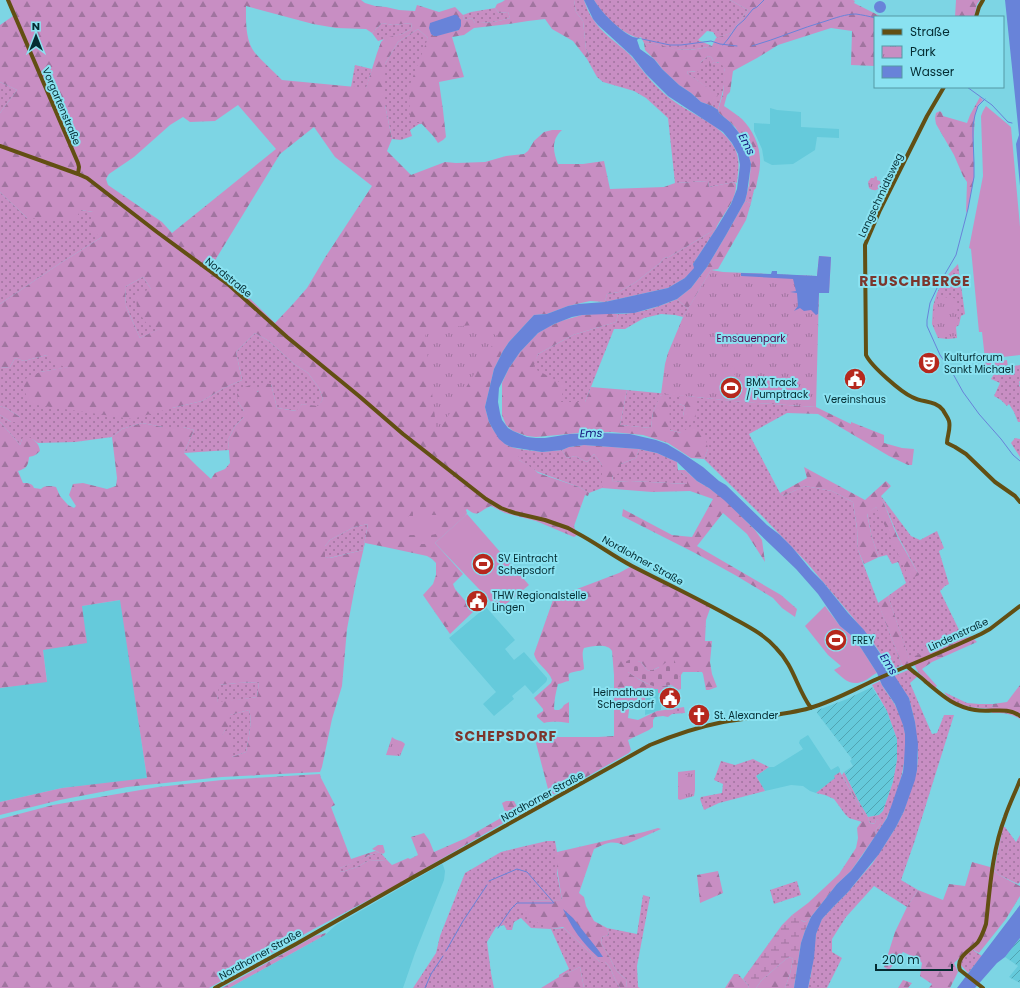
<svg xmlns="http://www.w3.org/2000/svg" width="1020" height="988" viewBox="0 0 1020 988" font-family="Poppins,sans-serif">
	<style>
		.built { fill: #65cadb }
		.industrial { fill: url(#industrial-furrows) }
		.grass { fill: url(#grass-dots) }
		.forest { fill: url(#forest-firs); fill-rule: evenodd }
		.wetland { fill: url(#wetland-marsh) }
		.cemetery { fill: url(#cemetery-stones) }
		.park { fill: url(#park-tufts) }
		.garden { fill: #c88ec3 }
		.water { fill: #6883d9 }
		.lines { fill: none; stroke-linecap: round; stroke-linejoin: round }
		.stream { stroke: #6883d9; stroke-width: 1 }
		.secondary { stroke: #624f13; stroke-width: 4 }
		.labels { text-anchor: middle; stroke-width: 4; stroke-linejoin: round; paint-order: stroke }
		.street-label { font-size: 10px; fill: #042c32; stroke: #8ae2f1 }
		.park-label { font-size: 10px; fill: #51084f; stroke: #8ae2f1 }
		.poi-label { font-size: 10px; fill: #042c32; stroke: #8ae2f1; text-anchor: start }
		.water-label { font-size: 11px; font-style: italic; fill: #121179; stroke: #8ae2f1 }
		.district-label { font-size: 14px; font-weight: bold; letter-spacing: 1px; fill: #7c362d; stroke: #8ae2f1 }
	</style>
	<defs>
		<pattern id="industrial-furrows" width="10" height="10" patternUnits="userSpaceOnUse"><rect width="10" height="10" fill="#65cadb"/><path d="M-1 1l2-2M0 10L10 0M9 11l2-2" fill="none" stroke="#51a4b2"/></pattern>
		<pattern id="grass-dots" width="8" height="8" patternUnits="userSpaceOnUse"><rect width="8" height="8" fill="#c88ec3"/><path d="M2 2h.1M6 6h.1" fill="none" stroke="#a0749f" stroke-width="1.8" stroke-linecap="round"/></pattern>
		<pattern id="forest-firs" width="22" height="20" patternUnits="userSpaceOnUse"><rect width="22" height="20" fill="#c88ec3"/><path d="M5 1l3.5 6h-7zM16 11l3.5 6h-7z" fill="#a0749f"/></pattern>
		<pattern id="wetland-marsh" width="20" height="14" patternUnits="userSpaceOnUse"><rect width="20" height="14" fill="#c88ec3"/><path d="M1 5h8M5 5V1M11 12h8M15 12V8" fill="none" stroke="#a0749f"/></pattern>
		<pattern id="cemetery-stones" width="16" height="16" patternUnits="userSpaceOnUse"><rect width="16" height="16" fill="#c88ec3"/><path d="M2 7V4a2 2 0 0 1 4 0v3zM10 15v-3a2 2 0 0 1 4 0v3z" fill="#a0749f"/></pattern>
		<pattern id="park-tufts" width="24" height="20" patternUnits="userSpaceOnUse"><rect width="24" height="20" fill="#c88ec3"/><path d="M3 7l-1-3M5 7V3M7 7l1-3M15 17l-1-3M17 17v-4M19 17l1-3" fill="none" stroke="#a0749f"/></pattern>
	</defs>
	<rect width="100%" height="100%" fill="#7dd5e4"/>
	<!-- built -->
	<path class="built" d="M770,108L777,110L801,112V127L839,129V138L817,137L815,150L793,164L772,165L764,161L762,149L754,131V123L770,124Z
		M121,600L147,779L62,788L0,802V688L47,681L43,650L82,606Z
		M486,607L515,640L505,649L514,660L524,652L547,678V680L546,682L533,694L525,685L512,696L514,699L494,716L483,704L496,692L449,638Z
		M646,689H658V693H661V710L645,715Z
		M808,735L831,770L838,766L840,769V772L835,776L836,778L816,793L810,791L803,786L791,785L765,791L756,776L769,767H774L803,749L799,743L800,740Z
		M442,864L443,865L445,871L444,880L415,953L403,988H229L325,935L336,925Z"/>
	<!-- industrial -->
	<path class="industrial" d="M872,687L887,711L897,739V760L893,782L883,811L879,815L868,817L858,800L844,772L853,766L850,761L852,759L817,713L818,710L847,699Z
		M1020,938V983L1009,977L1018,966L1005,957Z"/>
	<!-- grass -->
	<path class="grass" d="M574,0H584C586,6 589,14 593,19C602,34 618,43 630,55C632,57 634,60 636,62C644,73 657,88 667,96C688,114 720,122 734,147C741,159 738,170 737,183L734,182L709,187L708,181L675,183L668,118L646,98L634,91L603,82L597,77L587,59L589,55L586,49L583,21L576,12Z
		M594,0H730L748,10L731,33L717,38L713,32L707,31L698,40L712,46C699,49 687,51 674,49C664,47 654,43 644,43L641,37L639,38C623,35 602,14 594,0Z
		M495,8L499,13L508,12L510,18C497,22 488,23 475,23L472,18L464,20L463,15L471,12Z
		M382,23L393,25L412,23L411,29L402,34L378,41L372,33Z
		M418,29L428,38L412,122H420L422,124H419L410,130L412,136L401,140L392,139L385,105V64L398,42Z
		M708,56L711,57L713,60L710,66L714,62C718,62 721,63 723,65C729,73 720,102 718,110L712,106L717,95L687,73L688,71L695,72L701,62Z
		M355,65L372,69L366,89L351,87Z
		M0,82L17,90L0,113Z
		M749,185L752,190H754L751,203L745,201Z
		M0,192L27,218L81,210L93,212L102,237L59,264L0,304Z
		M716,229L693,264L695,268L685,278L668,288L605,302L607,294L619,292L636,282L660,263L664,258L669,257Z
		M958,264L965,314L961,316L959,325L956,327L957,338L948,339L938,338L932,324L933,306L937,293L944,279Z
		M143,277L151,289L160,329L140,338L126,306L125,287Z
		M677,299L688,309L683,317L675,315L661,314L644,318L625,329H614L585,402H560L532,368L538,354L573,335L616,322L618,314C639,314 658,307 677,299Z
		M255,333L269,341L294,364L308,373L319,388L323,399L318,407L302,404L297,411L277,408L271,384L238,402L244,411V417L235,426L228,440L229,450L184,453L194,430L183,427H163L142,423L122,429L112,437L75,442L38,443L32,439H22L20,445L16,440L0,422V415L11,422L20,417L6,408L0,406V368L10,367L15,358L24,361L47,355L70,367L40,372L172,408L202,401L224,388L242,380L236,352Z
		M1007,360L1008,367L1020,365V381L1019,382L1020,384L1019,385L1020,387V422H1018L1014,412L1009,404L1007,406L1001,400L994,396L1000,383L991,379L994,374L991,372L990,374L983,371L984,366H983L984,363Z
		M627,390L679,395V404L685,406L683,416L696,413V397L743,402L787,405V413L749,434L780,493L783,496L805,486L832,491L853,502L857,529L858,550L902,665L892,670L870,638L808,564L762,516L704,459L708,449L681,433L670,430L661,395L653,412L651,428L620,425Z
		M1015,438L1020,439V457L1011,443Z
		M519,449L542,452L562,450L567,458L575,456L587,462L594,454L602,465V488L589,493L579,487L538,472L519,460Z
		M639,449L657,453L677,462L678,470L687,477L688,484L630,481L612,482L613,475L621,464L636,458Z
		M881,496L911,536L920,540L937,531L944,548L939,551L949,584L945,586L940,591L963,638L909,659L888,596L906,583L898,562L892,564L887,555L879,557L872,538L867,513L876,507L919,575L898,536Z
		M368,524L363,550L329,558L325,557V546L330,540L354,527Z
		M908,670L918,676L910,683L932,734L937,733L944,715H954L914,843L901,880L918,890L907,907L874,886L846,917L832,939V952L842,958L827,988H808L811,974L816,934L819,925L822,919L834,906L848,892L864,873L872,864L886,843L896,827L904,811L917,770L918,755L915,722L909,698L894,676Z
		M880,681C884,690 890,696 895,705C898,711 901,718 903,724C911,752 899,791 887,817C884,823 880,829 876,835L875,831L881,823L878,819L876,820L875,823C870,825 869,821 868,817L879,815L883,811L893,782L897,760V739L887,711L872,685Z
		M259,682L257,697L217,703L218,685L237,683Z
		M944,692L967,703L979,704H993L992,709C975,708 954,707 944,692Z
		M684,707L685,713L672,714V709Z
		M249,710C253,721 248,741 246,752L232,757V744L221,737L225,730L229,715Z
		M753,759L769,767L756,776L765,791L719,803L704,810L700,799L701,797L722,793L723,784L714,780L721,761L735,765Z
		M840,772L864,814L865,818L862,822L849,818L845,814L834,799L825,795L816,793L835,778L834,776Z
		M1003,827H1005L1016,842L1020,835V882L1018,884L999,875L994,870Z
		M547,841H555L557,852V873L562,900L523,901L551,929L564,928L600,962H605C611,967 612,973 615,979C616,982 619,985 620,988H584L580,967L559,977V975L569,969L551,929L531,928L521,918L514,922L512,930H507L504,925L496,927L487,942L491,973L494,988H413L436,953L440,936L465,873L501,852L521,847Z
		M380,852L387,860L368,861L357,867L342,872L340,871V868L366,857C369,854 375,854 380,852Z
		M797,881L801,895L774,904L770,890Z
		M643,895L650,897L637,966L638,987L640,988H627L626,979C617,973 614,967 610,958C607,953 604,948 601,943L602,937L609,935L607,928L637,934Z
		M970,948L982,956L968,973L960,964L962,959Z"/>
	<!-- forest -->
	<path class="forest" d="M9,0H361L365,3L375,6L386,7L399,10L415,11L417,5L439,12L455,7L463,15L464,20L472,18L475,23C488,23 497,22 510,18L508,12L499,13L495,8L497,4L502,2L505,0H574L576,12L583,21L586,49L589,55L587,59L573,41L552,29L545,19L528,21L509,24L474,28L464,35L452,37L464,77L439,82L443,110L446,137L443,140L438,143L434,137L420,122H412L410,118L409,87L428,38L418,29L398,42L385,64V105L392,139L387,151L411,175L445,162L456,163L485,162L506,156L524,154L528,151L534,141L544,132L552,130H562C551,140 553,152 558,164H583L604,161L610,189L664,187L675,183L708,181L709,187L734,182L736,184C737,199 724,213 717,226L716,229L669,257L664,258L660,263L636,282L619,292L607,294L605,302L590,301L568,306L547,314L534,315L509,342L503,351L494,369L485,407L489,422L494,431L505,444L511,447L519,449V460L533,468L538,473L579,487L589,493L588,496L585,495L574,526L577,535L574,537L536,521L505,513L491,506C479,510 479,519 467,509L466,510L467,513L465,516L435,543L463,574L453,584L455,589L474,611L450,634L423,595L433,584L436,575V563L432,559L427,556L385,547L365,543L356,581L347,629L342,686L332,719L322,767L320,772L222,777L127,787L60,800L0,815V802L62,788L147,778L120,600L82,606L87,643L43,650L47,682L0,688V422L16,440L20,445L22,439L25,435C33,439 39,442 40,451C36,455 34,456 29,457C28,466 27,468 18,471L23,483C28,483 32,483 34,488L41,489C45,485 51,486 56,487L60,496L68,505L74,508L76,506L69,495L73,484L83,483L107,489L116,486L117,478L112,437L122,429L142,423L163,427H183L194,430L184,453L197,466L211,479L215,473L225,469L230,463L228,440L235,426L244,417V411L238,402L237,394L245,387L250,385L258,392L260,383L271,384L277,408L296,411L302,404L318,406L323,399L319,388L308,373L294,364L269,341L255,333L236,352L242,380L224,388L202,401L172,408L132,419L30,404L25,392L23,380L40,372L68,367L52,364L47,355L24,361L15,358L10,367L0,368V304L59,264L102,237L89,231L93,212L81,210L74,221L27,218L0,192V113L17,90L0,82V25L16,14ZM246,6L313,24L336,28L366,29L372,33L382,23L393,25L412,23L411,29L402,34L385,38L381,42L377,53L372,69L366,88L282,80C273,71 263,62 255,53C245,40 246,21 246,6ZM429,28L459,30L434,36L432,34ZM238,105L276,149L172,233L162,222L108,185L106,179L109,174L134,157L170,125L183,117L190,122L215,121ZM314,127L335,157L372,186L326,256L307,288L293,304L275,323L240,289L211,267L280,154ZM143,277L151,289L136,294L137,310L147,324L159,329L140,338L126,306L125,287ZM368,524L363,550L330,558L325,557V546L330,540L354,527ZM259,682L257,697L217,702L219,685L237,683ZM249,710C253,721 248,741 246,752L232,757V744L230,736H222L225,730L229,728L230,715Z
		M730,0H853L855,1L854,3L882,17H875V66L851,65L852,31L831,28L778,45L757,58L733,71L730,92L727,95L724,106C730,110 736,114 742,119C753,130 761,147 760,164C760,172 757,180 756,188L754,190H752L749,185L751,164L746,146L739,133L735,127L730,122L719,113L718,110L723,94L725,70L723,66L718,62H714L710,67L709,65L710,61L713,60L711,57L708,56L701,62L698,72L688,71L687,73L718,95L712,106L701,102L691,93L679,85L662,69L657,62L645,50L644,43C655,43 665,47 676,49C688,51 700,49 712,46L716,38L731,33L748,10Z
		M956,0H980L977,4L974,17H955Z
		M980,97L983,100L978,105L975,115L973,148L974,163V177L968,209L966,213L967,182L963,176L954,155L936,124L935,118L936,113L940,111L942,113L943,116L967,123L970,115Z
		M745,201L751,203L746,220L718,269L711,270L688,309L677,299L691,288L707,267L726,235Z
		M605,313L618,314L616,322L573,335L538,354L533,368L565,385L560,402H585L591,387L627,390L620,425L651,428L653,412L660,396H669L670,430L681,433L691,426L705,435L708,449L704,459L691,458L668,443L643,435L612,432L579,433L536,437L527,436L513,431L506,425L502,415V383L509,368L520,352L538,333L550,326L561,321L582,315Z
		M679,395L696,397V413L695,421H687L683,416L685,406L679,404Z
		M787,405L816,407L851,424V422L884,435V443L902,448L914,449L912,465H908L889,456L818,414L787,413Z
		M0,406L6,408L20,417L19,422H11L0,415Z
		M584,445L599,446L639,449L636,458L621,464V473L613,475L612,482L630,481L687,484V477L678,470H685L697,481L709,488L725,500L755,530L762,540L765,562L747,534L723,513L697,546L781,595L797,609L795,617L782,608L773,598L735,575L695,553L622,516L623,509L672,535L692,537L713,499L690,491L652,492L602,488V465L594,454L587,462L575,456L567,458L562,450L569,447Z
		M804,467L865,500L886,481L891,486L881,496L897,536L919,575L910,579L876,507L867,514L872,538L879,557L864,564L858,550L857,528L853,502L832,491L805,486L783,496L780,493L807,478Z
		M630,567L711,606L706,620L705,641H712L710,662L712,674L717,687L709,690H706L703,674L702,672H683L681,675V689L665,695V693H658V689H646L645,704L630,702L628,718L638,720L657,711L672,709V714L668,717L663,716L655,717L653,720V727L649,730L628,740L631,750L629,753L556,794H553L550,792L548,789L536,743L537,742L544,738L552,737H598L614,736V675L612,651C608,643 592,646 584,648C581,654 584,662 584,669C580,672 571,671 569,674C568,676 569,678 569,681C565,681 562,684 558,684C556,692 554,700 554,709L555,710H559L562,708L564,705L569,702V723C560,722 553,721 544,723L537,717V715L543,711V709L534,698L551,683L552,680C549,670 536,664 534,654L553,600L556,597L619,573ZM629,660L641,662L647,670L651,671L659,667L674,687L668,685C652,690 640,680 628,672Z
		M888,596L909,658L971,636L977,642L932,662L922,669L937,686L935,688L918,672L914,664L905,667L902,665L878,603Z
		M1020,685V719C1010,713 1003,713 992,713V709L993,704L1007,702Z
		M844,772L858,800L868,817L869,821L870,823L873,824L875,823L876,820L878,819L881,820V823L875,831L876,835L851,871L837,884L811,917L806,922L794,918L792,915L808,903L839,874L856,848L858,838L857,828L864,818V814L842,775Z
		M320,774L321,778L335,805L331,807L351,859L375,851L380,852L374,854L368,855L366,857L358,861L340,868V871L342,872L357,867L368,861L387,860L392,865L408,858L410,859L418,855L411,837L424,833L429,840L434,852L466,838L506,815L502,803L506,801H514L521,814L505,822L393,887L310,931L209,988H0V819L53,805L158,787L222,780Z
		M658,828L661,829C649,834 637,840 624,845C611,840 607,843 594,849L579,893L584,897L586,906L594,921L607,928L609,935L602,937L601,943C604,948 607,953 610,958C614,967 617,973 626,979L627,988H620C619,985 616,982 615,979C612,973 611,967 605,962H600L563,927L551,929L530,919L526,916L520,906L522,901L562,900L557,868V852L644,832Z
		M972,862L990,867L999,875L1020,886V896L1006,919L979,953L970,948L954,963L958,972L950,988H929L932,984L920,976L922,963L918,959L903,952L889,970L884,967L895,932L907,907L918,890L943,900L949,884L965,886Z
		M718,871L723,893L700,903L697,875Z
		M326,933L325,935L229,988H222L315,936Z
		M790,957L793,959L790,974L785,988H756L761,981L786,959Z
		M580,967L584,988H541L559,977Z
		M734,974H738L748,985L749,988H725Z
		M903,980L912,983L908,988H898Z"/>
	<!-- wetland -->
	<path class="wetland" d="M792,915L794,918H799L802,921L806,922L811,917L805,931L801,943L794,988H785L790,974L793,959L790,957L786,959L761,981L756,988H749L748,985L743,979L782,925Z"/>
	<!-- cemetery -->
	<path class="cemetery" d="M672,658H673L680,672L677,686C673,687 673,685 669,685C665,685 661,688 656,687C649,685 634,677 628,672C625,669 622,662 629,660C632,659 637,661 641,662L647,670C656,672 665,663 672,658Z"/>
	<!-- park -->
	<path class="park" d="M875,176L877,177V180L880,181C882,189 875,193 869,188L868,182L871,178H874Z
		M819,256L831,257L829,293H819L816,407L742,402L696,397L661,394L665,364L668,353L683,317L711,270L723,272L817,276Z
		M939,294C948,300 949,296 957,299L958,324L955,326L956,336L945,337L938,335L933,323L934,311Z
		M474,325L498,336L437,434L425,335L435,328Z
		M392,737C396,741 402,740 405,744L400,756L386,755Z
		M695,770V790L694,796L680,800L678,799V772Z
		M378,845H383L385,852L383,854L372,849Z"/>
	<!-- garden -->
	<path class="garden" d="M986,106L1011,127L1020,227V355L985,359L982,332H979L971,249L969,248L983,176L981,116L983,111Z
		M731,366L735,367L734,374L737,378H741L739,399L721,398L722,377H730Z
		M413,503H420V515H438V531L436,534L431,535V544H418V535H409V516H413Z
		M467,514L529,585L499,610L435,543Z
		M825,606L840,626L851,635L861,648L877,673C872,675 870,678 866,680C851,688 844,679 834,670L841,666L828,655L805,626Z
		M679,775H687V787H679Z"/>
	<!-- water -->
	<path class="water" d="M584,0H594C601,12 620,31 633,37C636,38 639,38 642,39H638L637,40L640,49L654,59L662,69L679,85L691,93L701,102L712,106L718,110L719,113L730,122L739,133L746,146L751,164L747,193L745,201L726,235L707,267L691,288L677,299L659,306L634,313L582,315L572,317L554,324L538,333L520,352L509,368L499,388L498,402L500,413L502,420L508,428L513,431L527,437L536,438H545L570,434L602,433L630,434L656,440L667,444L682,453L703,467L719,481L726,485L767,525L780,535L792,547L811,570L823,582L848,613L864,630L879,652L887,664L909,698L915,722L918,744L917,770L915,780L904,811L896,827L879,854L848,892L834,906L822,919L816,934L814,958L808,988H794L801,943L805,931L811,917L837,884L851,871L862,856L887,818L892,804L903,772L904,763L905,744V734L903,725L895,704L882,685L877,673L861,648L851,635L840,626L818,594L796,569L724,500L709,488L697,481L677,462L657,453L639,449L598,446L584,445L569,447L562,450L542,452L511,447L505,444L499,439L494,431L489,422L485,407L494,369L503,351L509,342L534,315L547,314L568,306L578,304L605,302L668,288L685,278L694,268L693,264L716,229L731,204L737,189L740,165L738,154L732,143L723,132L668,96L646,74L632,56L598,25L593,19Z
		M1005,0H1020V186L1016,144L1019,135Z
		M874 7a6 6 0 1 1 12 0a6 6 0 1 1-12 0Z
		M454,15H457L461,20V26L459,30L437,36H434L431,34L429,28L430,23Z
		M819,256L831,257L829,293H819L818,314L816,315L811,310L804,311L800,308L794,311L798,306L797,293L790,292L796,291L793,279L741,276V273L771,274L772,271H777V274L817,276Z
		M1020,905V938L1005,957L997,963L975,988H957Z
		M563,909L573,918L599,951L603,957H598C581,941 573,930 563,909Z"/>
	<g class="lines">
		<!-- stream -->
		<path class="stream" d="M642,39L670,45H681L711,41L720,44L737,46
			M723,45L728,39L737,26L744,20L753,9L757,7L764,0
			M752,46C777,39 801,28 826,21C835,18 846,14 856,14C862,15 869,16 875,18
			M967,87L992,105L1008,122L1012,123
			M985,99L978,106L975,115L973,125V136L974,163V177L968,209L956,255L952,262L938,286L930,303L927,320V326L940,355L952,372L963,392L979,414L1001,439L1013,455L1020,461
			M489,881L517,869L527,872L554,903
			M498,928L511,909L517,903H553
			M446,951L463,921L487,885
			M425,988L431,974L443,956"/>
		<!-- secondary -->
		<path class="secondary" d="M8,0L78,163L79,167L78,174
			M976,17L979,7L983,0
			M944,87L927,116L880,210L865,245L866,355C871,366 901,392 912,397C923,403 935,400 943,410C945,414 948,417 949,421C951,429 947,436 947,443L955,447L966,454L995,482L1015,496L1020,502
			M0,146L78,174L87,178L157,232L229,285L287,337L359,396L403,434L486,499L501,508L509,511L515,513L545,520L568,528L577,533C596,543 613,556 632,566C665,583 699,599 731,617C747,626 764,634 776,648C794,666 797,689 811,708
			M907,666C913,672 920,676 926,682C943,696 953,706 975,710C990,713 1007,706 1020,716
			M215,988L296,944L410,879L650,745C674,735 698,727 723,722C752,717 782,716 810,708C834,701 855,689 877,679C912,664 947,650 981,634L990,629L1020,606
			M983,988L960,970C955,957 971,950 978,942C982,936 984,930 986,924C990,888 992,851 1005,817C1009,805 1015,793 1020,780"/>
	</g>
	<!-- icons -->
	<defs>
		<g id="theatre-disc" transform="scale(1.15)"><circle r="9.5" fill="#b6281d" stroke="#8ae2f1"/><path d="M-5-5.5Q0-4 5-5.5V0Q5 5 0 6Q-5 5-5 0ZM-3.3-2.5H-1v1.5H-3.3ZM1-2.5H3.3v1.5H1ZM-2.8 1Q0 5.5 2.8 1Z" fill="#fff"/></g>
		<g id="civic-disc" transform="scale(1.15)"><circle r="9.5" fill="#b6281d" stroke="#8ae2f1"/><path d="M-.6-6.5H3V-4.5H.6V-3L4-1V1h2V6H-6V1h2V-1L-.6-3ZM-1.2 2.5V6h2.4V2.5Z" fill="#fff"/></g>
		<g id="stadium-disc" transform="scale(1.15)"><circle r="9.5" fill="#b6281d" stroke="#8ae2f1"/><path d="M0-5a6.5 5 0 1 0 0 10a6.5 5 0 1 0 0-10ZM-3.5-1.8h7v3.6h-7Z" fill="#fff"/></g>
		<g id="church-disc" transform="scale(1.15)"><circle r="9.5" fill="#b6281d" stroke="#8ae2f1"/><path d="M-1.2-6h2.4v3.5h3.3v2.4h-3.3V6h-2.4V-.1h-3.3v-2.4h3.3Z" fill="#fff"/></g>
	</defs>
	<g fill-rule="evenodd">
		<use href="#theatre-disc" x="929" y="363"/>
		<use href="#civic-disc" x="855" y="379"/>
		<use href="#stadium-disc" x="731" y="388"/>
		<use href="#stadium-disc" x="483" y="564"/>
		<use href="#civic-disc" x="477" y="601"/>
		<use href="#stadium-disc" x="836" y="640"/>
		<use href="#civic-disc" x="670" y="698"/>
		<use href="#church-disc" x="699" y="715"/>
	</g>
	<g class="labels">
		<!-- street labels -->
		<g class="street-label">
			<text transform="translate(62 106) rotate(67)" y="4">Vorgartenstraße</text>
			<text transform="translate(880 195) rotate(-65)" y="4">Langschmidtsweg</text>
			<text transform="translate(229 277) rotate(39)" y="4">Nordstraße</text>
			<text transform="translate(643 560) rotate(29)" y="4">Nordlohner Straße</text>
			<text transform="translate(958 634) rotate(-25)" y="4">Lindenstraße</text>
			<text transform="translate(542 796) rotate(-29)" y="4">Nordhorner Straße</text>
			<text transform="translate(260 954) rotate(-29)" y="4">Nordhorner Straße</text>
		</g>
		<!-- park labels -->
		<g class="park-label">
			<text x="751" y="342">Emsauenpark</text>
		</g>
		<!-- poi labels -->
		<g class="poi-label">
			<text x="944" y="361">Kulturforum<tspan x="944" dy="12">Sankt Michael</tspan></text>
			<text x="746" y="386">BMX Track<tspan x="746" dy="12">/ Pumptrack</tspan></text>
			<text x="855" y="403" text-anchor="middle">Vereinshaus</text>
			<text x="498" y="562">SV Eintracht<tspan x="498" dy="12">Schepsdorf</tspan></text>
			<text x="492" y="599">THW Regionalstelle<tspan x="492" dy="12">Lingen</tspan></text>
			<text x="852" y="644">FREY</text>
			<text x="654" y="696" text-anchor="end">Heimathaus<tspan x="654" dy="12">Schepsdorf</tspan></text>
			<text x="714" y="719">St. Alexander</text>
		</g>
		<!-- water labels -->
		<g class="water-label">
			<text transform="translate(747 144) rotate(63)" y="4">Ems</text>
			<text transform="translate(591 433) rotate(-1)" y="4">Ems</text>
			<text transform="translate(889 664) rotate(58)" y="4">Ems</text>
		</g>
		<!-- district labels -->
		<g class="district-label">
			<text x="915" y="286">REUSCHBERGE</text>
			<text x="506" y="741">SCHEPSDORF</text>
		</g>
	</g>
	<!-- legend -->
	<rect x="874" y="16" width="130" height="72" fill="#8ae2f1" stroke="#5499a5"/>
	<rect x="882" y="29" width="20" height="6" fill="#624f13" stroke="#5499a5"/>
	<text x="910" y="36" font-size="12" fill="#042c32">Straße</text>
	<rect x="882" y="46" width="20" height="12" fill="url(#park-tufts)" stroke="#5499a5"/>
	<text x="910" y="56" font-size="12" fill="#042c32">Park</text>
	<rect x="882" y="66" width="20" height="12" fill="#6883d9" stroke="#5499a5"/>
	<text x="910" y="76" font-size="12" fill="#042c32">Wasser</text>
	<!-- north arrow -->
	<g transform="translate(36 36)" stroke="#8ae2f1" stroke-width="3" paint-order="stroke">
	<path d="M0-3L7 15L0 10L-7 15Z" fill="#042c32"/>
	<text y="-6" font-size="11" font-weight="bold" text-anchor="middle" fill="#042c32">N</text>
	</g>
	<!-- scale -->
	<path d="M876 964v6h76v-6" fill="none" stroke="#042c32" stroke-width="2"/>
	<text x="882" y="964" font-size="12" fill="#042c32" stroke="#8ae2f1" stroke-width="3" paint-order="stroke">200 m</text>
</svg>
